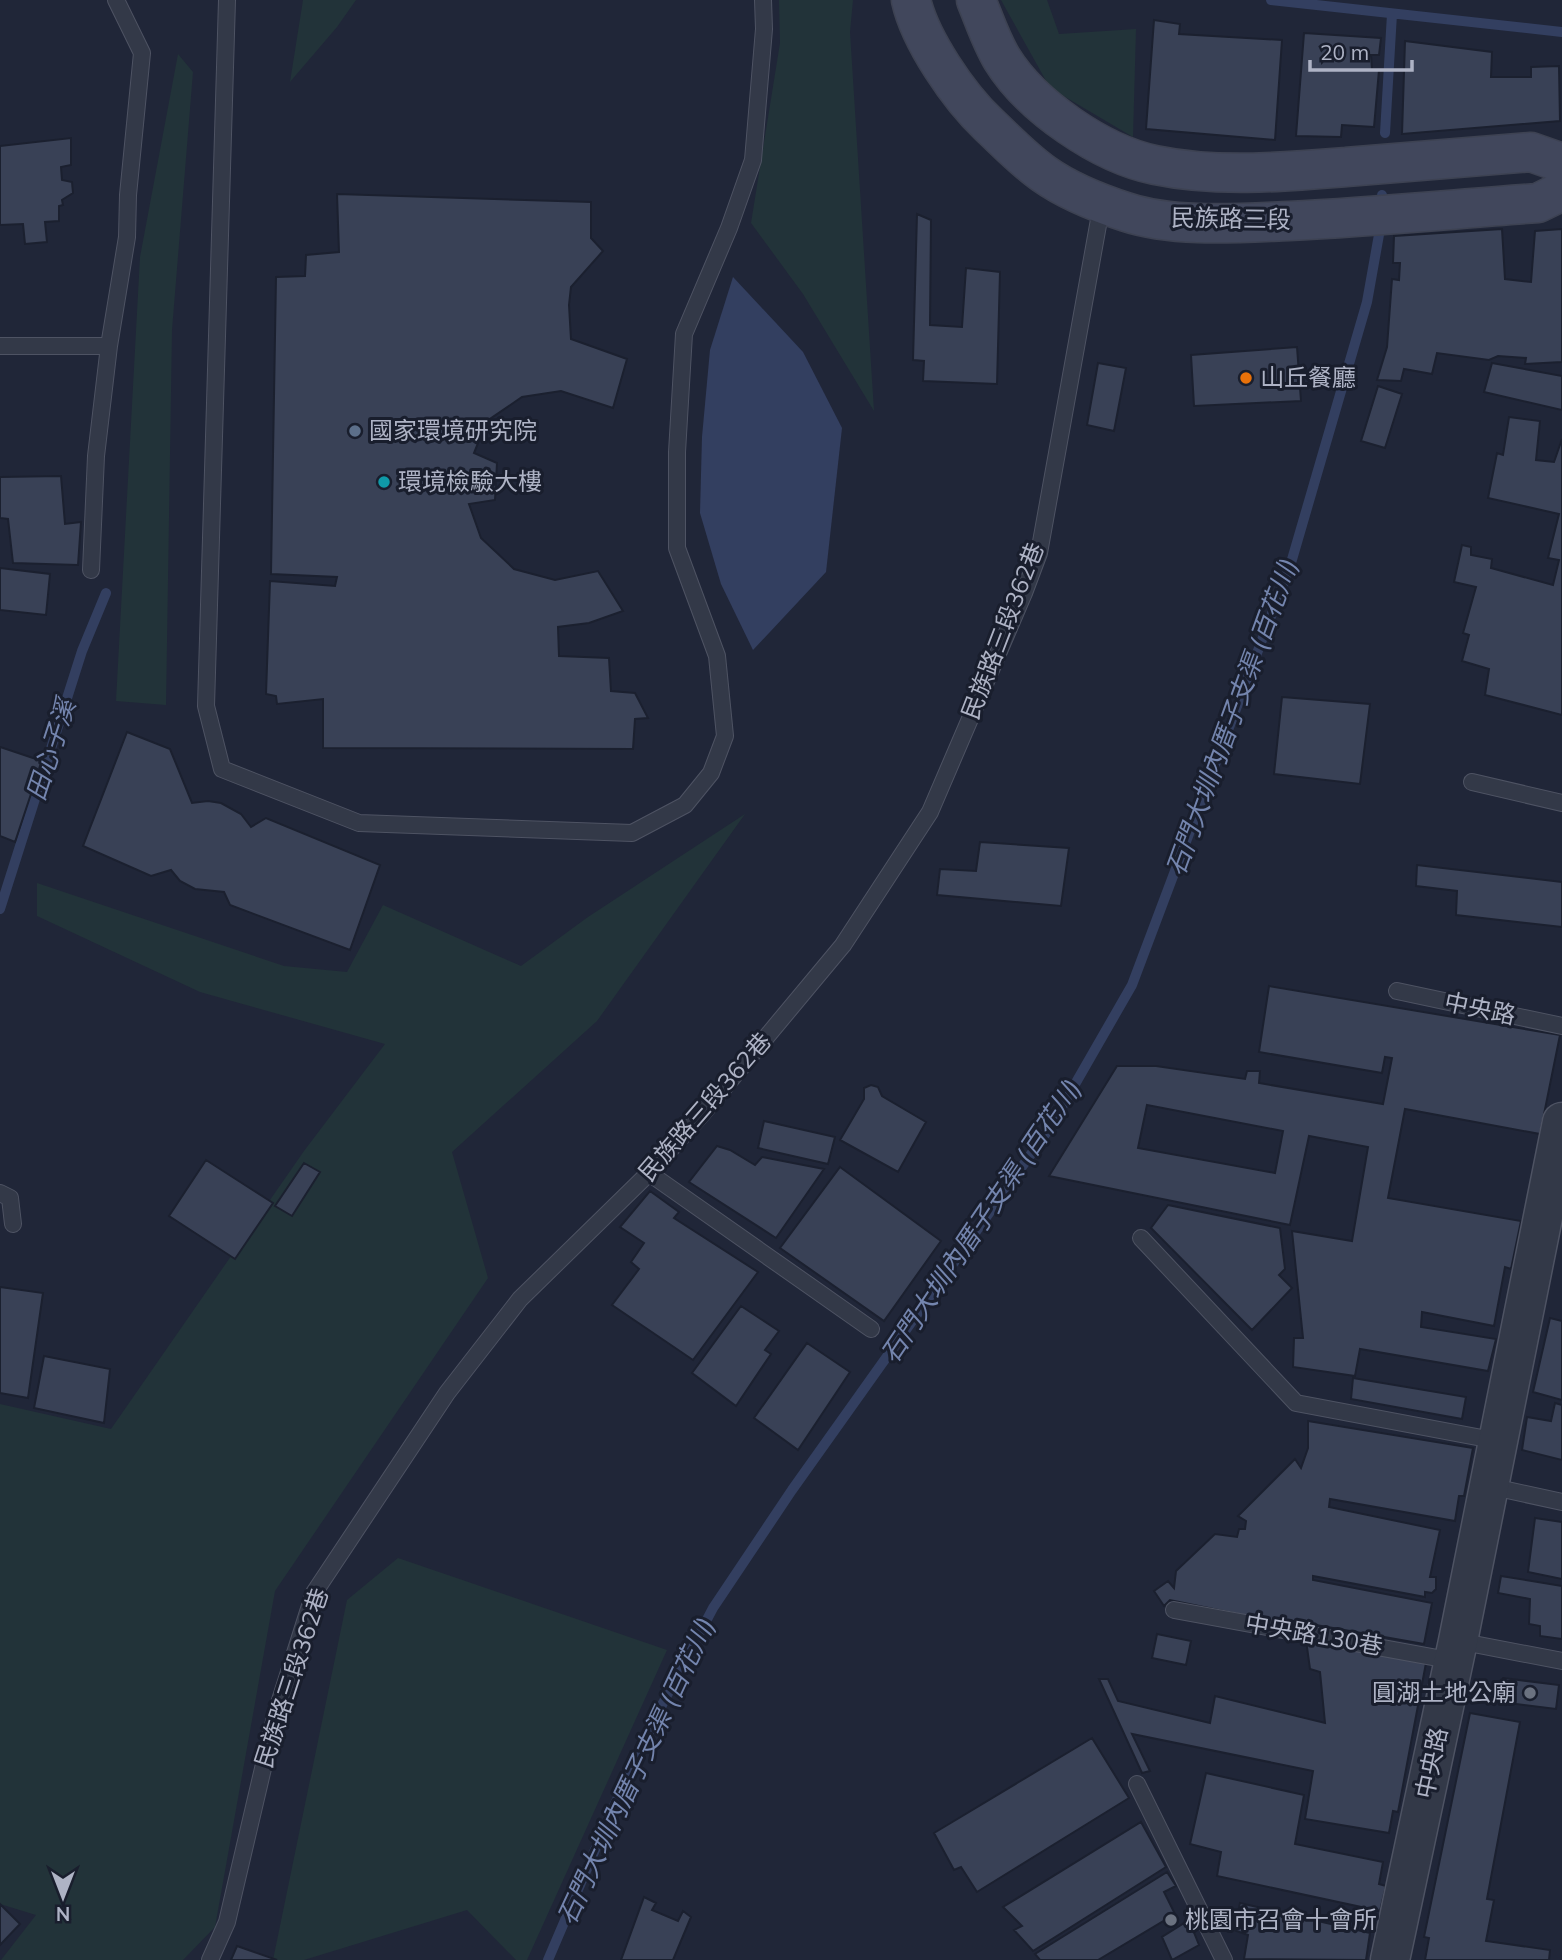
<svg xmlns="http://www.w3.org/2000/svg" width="1562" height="1960" viewBox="0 0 1562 1960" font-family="Mulish,'Noto Sans TC',sans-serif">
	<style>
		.green { fill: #223339 }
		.water { fill: #333f60 }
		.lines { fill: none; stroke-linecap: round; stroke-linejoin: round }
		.stream { stroke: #333f60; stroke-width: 10 }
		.building { fill: #394156; stroke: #1b202f; stroke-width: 2; fill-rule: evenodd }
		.service-casing { stroke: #4e5363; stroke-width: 18 }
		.tertiary-casing { stroke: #4e5363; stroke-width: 41 }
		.secondary-casing { stroke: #3d4252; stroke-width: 41 }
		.service { stroke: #333948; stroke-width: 16 }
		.tertiary { stroke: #333948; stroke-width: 38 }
		.secondary { stroke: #41475c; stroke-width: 38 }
		.food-dot { fill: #e8710a; stroke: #191e2d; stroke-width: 2.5 }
		.service-dot { fill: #5c6f8a; stroke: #191e2d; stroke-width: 2.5 }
		.culture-dot { fill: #0f9aa8; stroke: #191e2d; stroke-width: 2.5 }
		.worship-dot { fill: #6b7280; stroke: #191e2d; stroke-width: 2.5 }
		.labels { text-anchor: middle; stroke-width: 6; stroke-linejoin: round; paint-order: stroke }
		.street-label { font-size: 24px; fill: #aeb3c5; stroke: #191e2d }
		.poi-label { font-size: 24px; fill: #aeb3c5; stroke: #191e2d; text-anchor: start }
		.water-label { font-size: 26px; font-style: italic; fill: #7485ae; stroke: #191e2d }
	</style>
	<rect width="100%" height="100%" fill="#202638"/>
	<!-- green -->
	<path class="green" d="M303,0H356L337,27L290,82Z
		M779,0H853L850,32L874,411L803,294L751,223L780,43Z
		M1001,0H1047L1059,34L1136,29L1133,137L1050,88Z
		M178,54L193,72L172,330L166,705L116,701L140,257Z
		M745,814L597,1021L452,1152L488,1278L275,1591L215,1927L183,1960H1L36,1915L0,1904V1404L111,1429L304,1151L385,1044L200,992L37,916V883L284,966L347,972L383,905L521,966L588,917Z
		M398,1558L667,1650L527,1960H516L467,1910L304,1960H273L347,1600Z"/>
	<!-- water -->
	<path class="water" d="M733,277L803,352L842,428L826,572L753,650L721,584L700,513L702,437L710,350Z"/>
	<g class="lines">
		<!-- stream -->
		<path class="stream" d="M1271,0L1562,32
			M1385,133L1392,14
			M0,909L82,651L106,593
			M548,1960L612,1810L663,1703L713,1608L792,1490L1051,1126L1132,985L1291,563L1367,302L1380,229L1382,195"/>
	</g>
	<!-- building -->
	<path class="building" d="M1154,20L1180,24L1179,34L1282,40L1275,140L1146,129Z
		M1304,33L1381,38L1379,55H1371L1372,69L1379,70L1374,127L1342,125L1341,137L1296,136Z
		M1405,41L1492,52L1491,77H1531V67L1559,66L1560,121L1402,134Z
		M71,138V165L61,167L62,180L72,182L73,193L62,200L63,205L59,206V221L45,222L47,242L25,244L23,224L0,225V146Z
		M337,194L591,202V238L603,251L571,287L569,305L571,339L627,359L613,408L561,391L522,397L487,421L474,453L497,463L495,500L469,504L481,538L514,569L555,580L598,571L623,611L589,623L558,627L559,656L609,658L611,691L635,693L648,718L635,719L633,749L323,748V699L277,704L276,696L266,694L270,581L335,586L337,577L271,574L276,277L305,276L306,255L339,252Z
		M917,214L931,220L930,325L962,327L966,268L1000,272L997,384L923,381L924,361L913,360Z
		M1502,229L1505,279L1531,282L1535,231L1562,229V362L1525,364L1526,358L1498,356L1489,360L1437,353L1432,374L1404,369L1401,381L1377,380L1387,347L1392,279L1399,280L1400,263H1393L1394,236Z
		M1297,347L1301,401L1194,406L1191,355Z
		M1098,363L1126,368L1114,431L1087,425Z
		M1492,363L1562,376V410L1484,392Z
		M1378,386L1402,394L1385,448L1361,441Z
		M1509,417L1540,421L1536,460L1554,462L1562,439V715L1485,695L1489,669L1462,661L1469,635L1463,633L1476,587L1454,582L1462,545L1471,547V555L1492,559L1491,568L1553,585L1559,560L1548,558L1559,514L1488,498L1497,453L1503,455Z
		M61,476L65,524L81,522L78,565L13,563L8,519L0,518V477Z
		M0,568L50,574L46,615L0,610Z
		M1282,697L1370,704L1360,784L1274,774Z
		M127,732L170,749L192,803L208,801L221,803L241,814L251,827L266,818L380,865L350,950L230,905L224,892L195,889L180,881L171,870L151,876L83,846Z
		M0,747L42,761L15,842L0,836Z
		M980,842L1069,848L1061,906L937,895L940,869L976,871Z
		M1417,865L1562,882V927L1456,915L1457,891L1416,886Z
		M1269,986L1560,1035L1540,1134L1405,1109L1388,1198L1521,1221L1511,1269L1505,1267L1494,1326L1422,1312L1421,1327L1496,1339L1488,1371L1360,1349L1355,1376L1293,1367L1294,1338H1303L1292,1231L1352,1241L1368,1147L1309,1136L1290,1225L1049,1176L1117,1066H1156L1245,1079L1247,1071H1260L1259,1083L1383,1104L1392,1058L1385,1057L1382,1073L1259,1052ZM1147,1105L1283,1131L1275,1173L1138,1148Z
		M871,1085L878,1087L882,1096L926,1122L898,1172L840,1140L864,1099V1088Z
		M764,1121L835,1137L828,1164L758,1148Z
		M717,1146L730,1150L755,1165L762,1157L824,1169L776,1238L689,1182Z
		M206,1160L273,1203L235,1259L169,1216Z
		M304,1163L320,1172L292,1216L275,1206Z
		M840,1167L941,1241L884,1321L780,1248Z
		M650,1191L679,1212L674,1218L758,1272L693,1360L612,1305L639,1269L631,1262L644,1243L620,1227Z
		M1168,1205L1280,1228L1285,1269L1279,1275L1292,1288L1252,1330L1151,1228Z
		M0,1287L43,1293L28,1398L0,1393Z
		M741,1306L779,1331L765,1350L771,1354L736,1406L692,1373Z
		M1550,1318L1562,1321V1400L1533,1392Z
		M807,1343L850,1372L798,1450L754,1418Z
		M44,1356L110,1369L104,1423L34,1408Z
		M1353,1378L1466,1397L1462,1419L1351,1399Z
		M1555,1403L1562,1405V1460L1522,1450L1527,1417L1551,1421Z
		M1308,1421L1473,1448L1464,1496H1459L1455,1521L1330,1499L1329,1507L1440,1530L1430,1577H1436V1589L1432,1593L1425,1592V1597L1313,1576V1580L1432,1603L1424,1644L1287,1620L1286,1624L1170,1600L1164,1606L1154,1591L1168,1581L1174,1588L1176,1571L1215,1534L1237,1537L1239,1529H1245L1246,1521L1238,1516L1295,1459L1301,1468L1308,1448Z
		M1535,1518L1562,1522V1579L1528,1572Z
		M1501,1576L1562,1586V1639L1540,1636V1626L1529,1624L1530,1599L1498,1593Z
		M1157,1634L1191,1641L1186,1665L1152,1658Z
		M1306,1640L1426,1663L1398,1812L1393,1811L1389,1833L1305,1819L1313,1771L1132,1734L1150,1771L1142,1773L1099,1679H1108L1118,1701L1210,1723L1215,1696L1325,1723L1320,1672L1310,1669Z
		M1503,1678L1559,1685L1556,1709L1500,1702Z
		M1470,1713L1520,1722L1487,1899L1494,1900L1486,1941L1550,1950L1549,1960H1425L1429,1938L1424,1937Z
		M1092,1738L1129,1798L977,1892L961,1867L954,1870L934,1833Z
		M1206,1773L1304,1795L1295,1844L1383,1862L1379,1884L1386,1886L1380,1911L1217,1876L1221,1852L1190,1844Z
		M1141,1822L1166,1867L1033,1951L1014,1930L1022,1926L1003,1907Z
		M1167,1872L1176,1886L1164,1892L1175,1914L1098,1960H1040L1035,1954Z
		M644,1897L656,1903L652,1910L678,1921L683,1911L691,1917L673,1960H621Z
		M1240,1903L1370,1933L1366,1960L1244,1959L1248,1935L1234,1930Z
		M0,1904L20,1924L0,1945Z
		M1189,1920L1199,1945L1172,1960L1162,1937Z
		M237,1946L277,1960H231Z"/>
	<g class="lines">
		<!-- service casing -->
		<g class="service-casing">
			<path id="service" d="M227,0L206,706L222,769L359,823L632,833L685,805L711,773L725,736L717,656L677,548V452L684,334L729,228L753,160L764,29L763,0
				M0,346H109
				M91,570L96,456L109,346L127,237L128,195L142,53L116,0
				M1472,782L1562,803
				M1397,991L1562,1026
				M649,1173L871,1329
				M0,1193L10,1198L13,1224
				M1141,1238L1296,1403L1498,1441
				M1489,1486L1562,1502
				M1174,1610L1454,1661
				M1458,1641L1562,1661
				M1137,1784L1224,1960
				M210,1960L227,1922L276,1713L314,1593L447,1393L520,1299L649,1173L703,1113L843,945L930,812L1024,593L1039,553L1102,203"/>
		</g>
		<!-- tertiary casing -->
		<g class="tertiary-casing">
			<path id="tertiary" d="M1390,1960L1458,1641L1562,1122"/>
		</g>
		<!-- secondary casing -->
		<g class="secondary-casing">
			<path id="secondary" d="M911,0C920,40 959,97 989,125C1006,141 1024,160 1044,174C1068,191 1098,203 1126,212C1174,228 1239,223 1289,221C1372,217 1455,209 1538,203L1562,191
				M976,0C984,19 991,41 1002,59C1031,106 1101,154 1155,165C1217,178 1284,172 1346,167C1408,162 1470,157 1531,152L1562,163"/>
		</g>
		<!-- service -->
		<use href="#service" class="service"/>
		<!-- tertiary -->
		<use href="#tertiary" class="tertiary"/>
		<!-- secondary -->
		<use href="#secondary" class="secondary"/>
	</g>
	<!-- markers -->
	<circle class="food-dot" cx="1246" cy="378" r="7"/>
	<circle class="service-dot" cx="355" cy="431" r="7"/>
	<circle class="culture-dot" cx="384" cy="482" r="7"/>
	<g class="worship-dot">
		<circle cx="1530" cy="1693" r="7"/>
		<circle cx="1171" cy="1920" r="7"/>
	</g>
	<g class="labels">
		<!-- street labels -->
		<g class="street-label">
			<text transform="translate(1231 219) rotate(1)" y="8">民族路三段</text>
			<text transform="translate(1003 631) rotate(-69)" y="8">民族路三段362巷</text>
			<text transform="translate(1480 1009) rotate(12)" y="8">中央路</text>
			<text transform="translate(705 1107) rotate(-49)" y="8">民族路三段362巷</text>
			<text transform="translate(1314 1635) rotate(10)" y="8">中央路130巷</text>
			<text transform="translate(292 1678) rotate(-72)" y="8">民族路三段362巷</text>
			<text transform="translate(1432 1763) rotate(-78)" y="8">中央路</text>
		</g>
		<!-- poi labels -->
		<g class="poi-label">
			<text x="1260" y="386">山丘餐廳</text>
			<text x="369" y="439">國家環境研究院</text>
			<text x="398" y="490">環境檢驗大樓</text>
			<text x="1516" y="1701" text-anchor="end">圓湖土地公廟</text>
			<text x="1185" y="1928">桃園市召會十會所</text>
		</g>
		<!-- water labels -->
		<g class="water-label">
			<text transform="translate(1232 717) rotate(-70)" y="9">石門大圳內厝子支渠 (百花川)</text>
			<text transform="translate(51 750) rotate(-72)" y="9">田心子溪</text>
			<text transform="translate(981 1221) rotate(-56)" y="9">石門大圳內厝子支渠 (百花川)</text>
			<text transform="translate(636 1771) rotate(-65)" y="9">石門大圳內厝子支渠 (百花川)</text>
		</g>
	</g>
	<!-- north arrow -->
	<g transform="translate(63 1897) rotate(180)" stroke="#191e2d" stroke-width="5" paint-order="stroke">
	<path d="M0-5L12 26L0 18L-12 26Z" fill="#aeb3c5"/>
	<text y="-10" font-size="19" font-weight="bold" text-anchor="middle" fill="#aeb3c5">N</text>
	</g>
	<!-- scale -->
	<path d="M1310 60v10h102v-10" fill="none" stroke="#aeb3c5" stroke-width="3.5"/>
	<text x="1320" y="60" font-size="21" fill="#aeb3c5" stroke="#191e2d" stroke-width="5" paint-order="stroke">20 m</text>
</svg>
